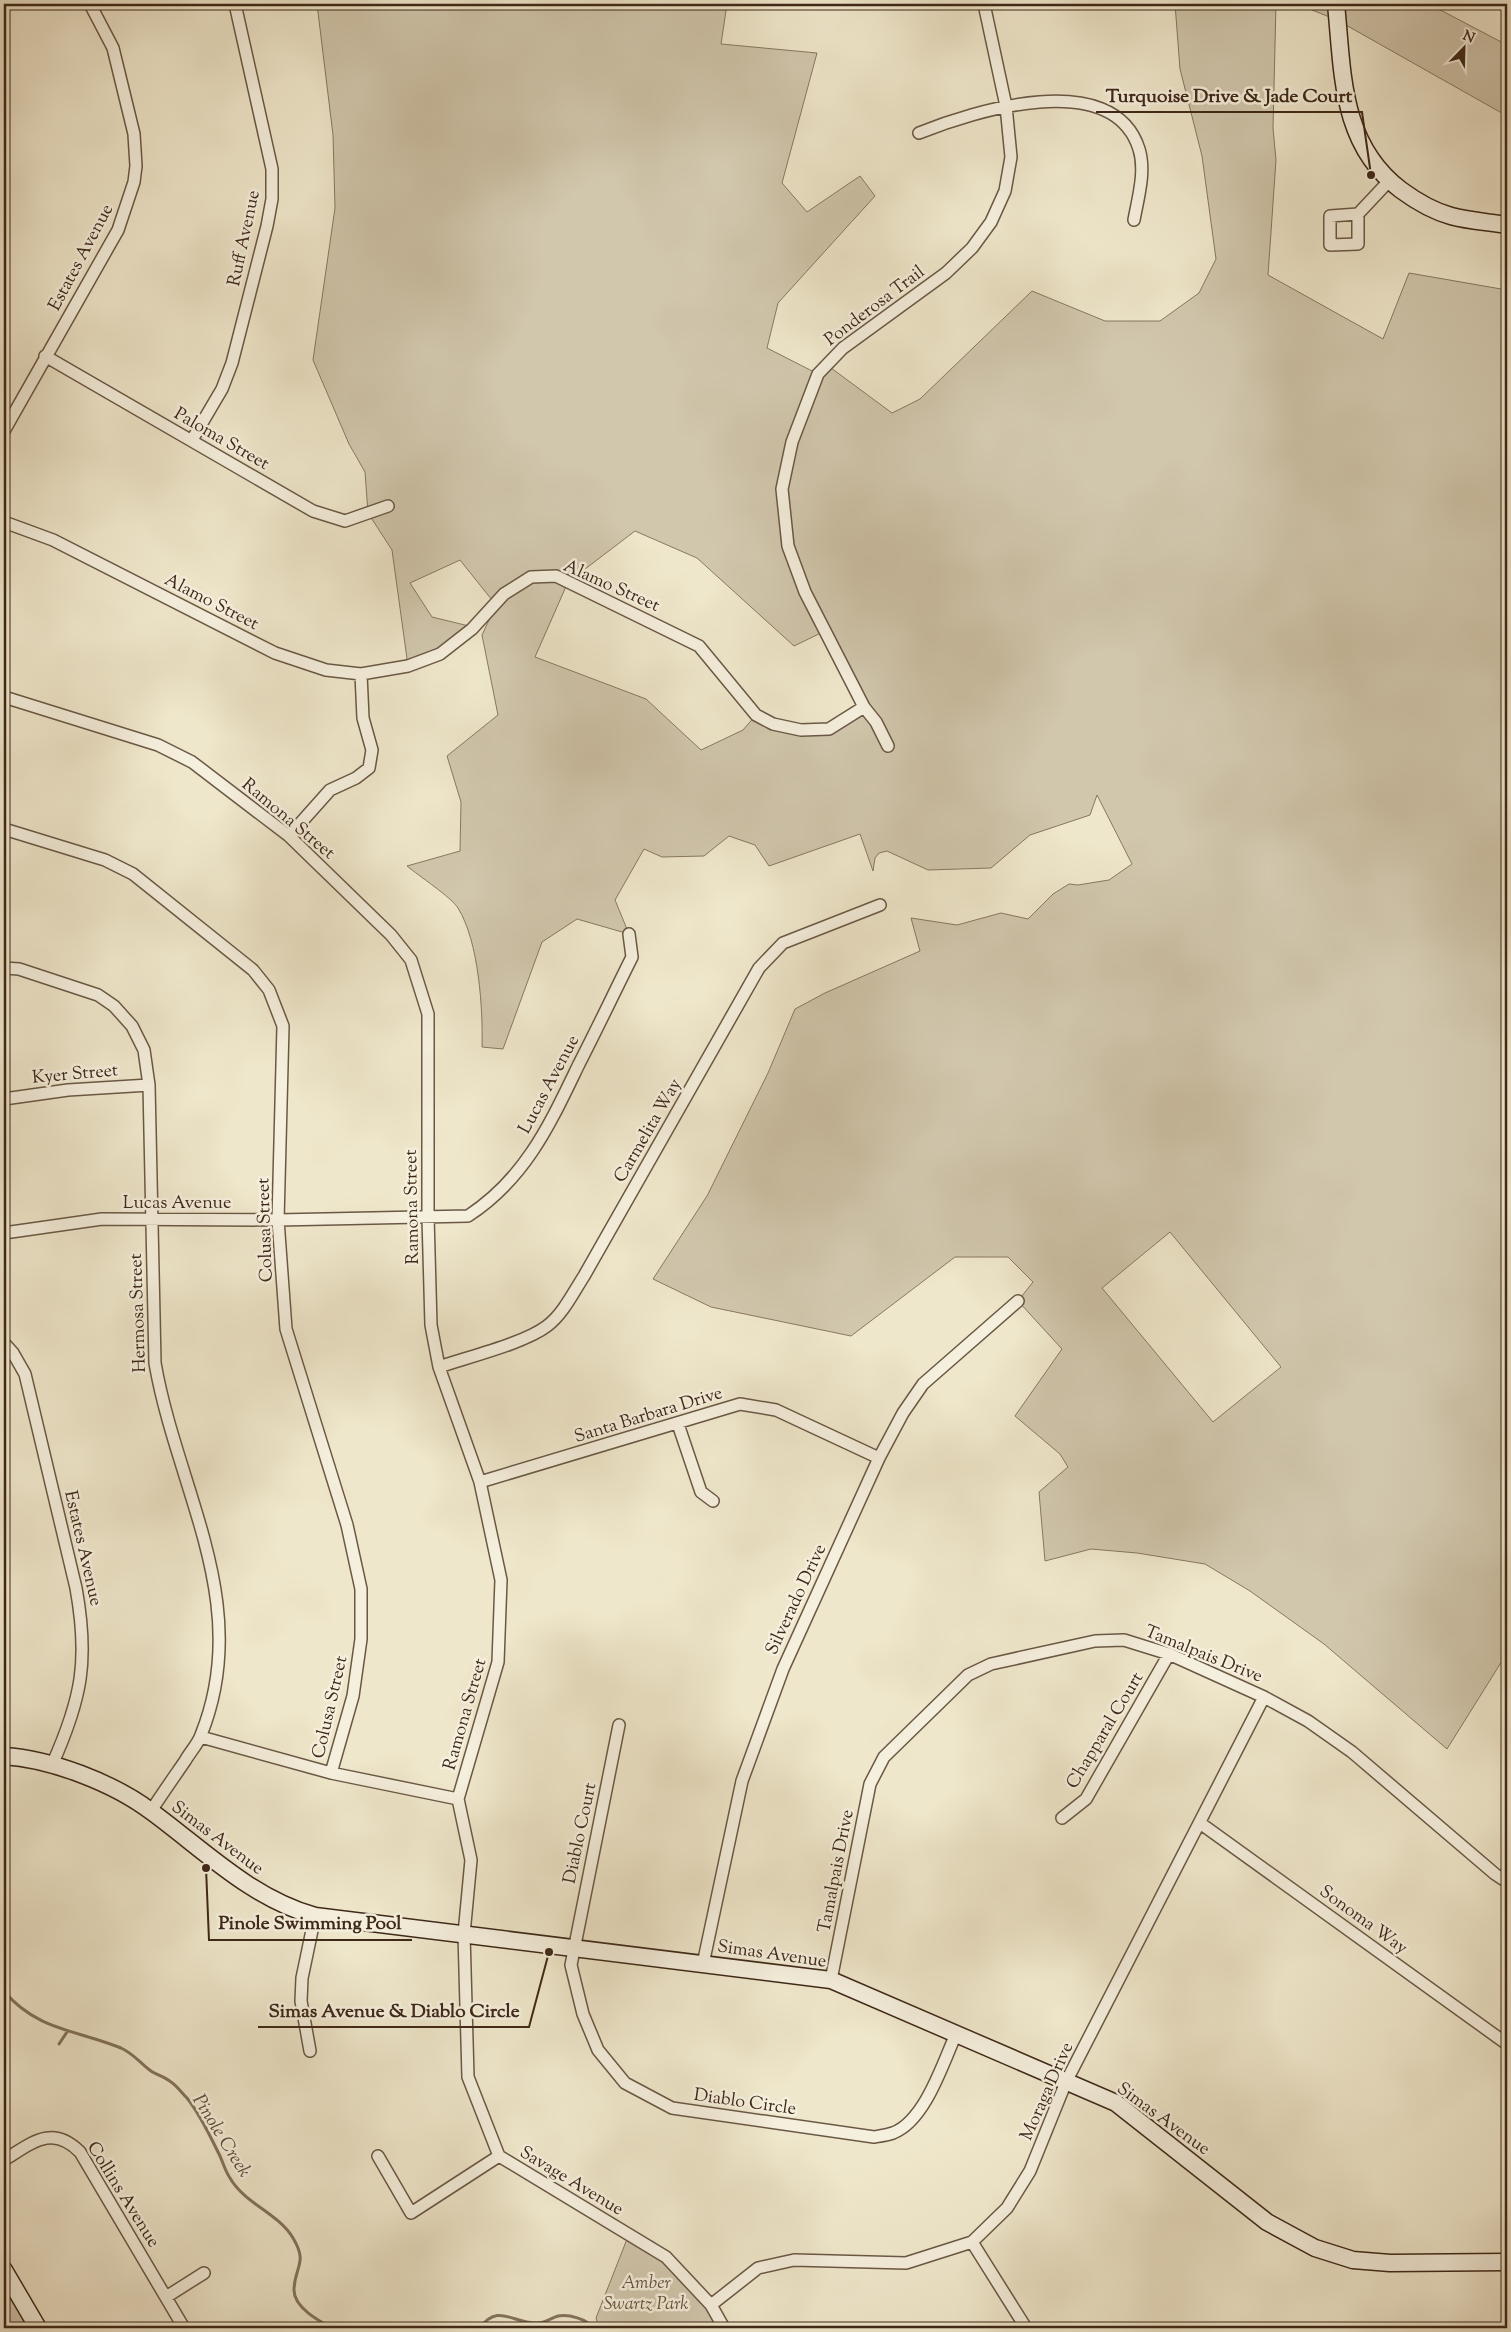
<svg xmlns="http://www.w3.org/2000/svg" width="1511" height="2332" viewBox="0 0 1511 2332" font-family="'Sorts Mill Goudy',serif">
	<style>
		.green { fill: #d1c7ad; stroke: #887862; fill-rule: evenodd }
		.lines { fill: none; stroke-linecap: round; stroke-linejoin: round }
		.stream { stroke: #84745f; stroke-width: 3 }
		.street-casing { stroke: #6a5845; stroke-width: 14 }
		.secondary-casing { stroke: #3e2818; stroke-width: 19 }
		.street { stroke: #f5efdd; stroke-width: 11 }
		.secondary { stroke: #f5efdd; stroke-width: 16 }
		.labels { text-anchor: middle; stroke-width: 5; stroke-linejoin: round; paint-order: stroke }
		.street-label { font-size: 18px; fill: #3e2818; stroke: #f5efdd }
		.park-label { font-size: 18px; font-style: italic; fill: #63503d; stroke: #f5efdd }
		.water-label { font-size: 19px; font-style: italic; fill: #614e3b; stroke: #f5efdd }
		.leader { fill: none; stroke: #3e2818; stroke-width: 2 }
		.callout-dot { fill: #3e2818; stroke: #f5efdd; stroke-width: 2 }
		.callout-label { font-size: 19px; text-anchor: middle; font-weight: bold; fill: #3e2818; stroke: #f5efdd; stroke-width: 5; stroke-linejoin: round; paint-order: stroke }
	</style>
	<rect width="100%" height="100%" fill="#efe7cb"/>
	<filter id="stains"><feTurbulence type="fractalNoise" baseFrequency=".004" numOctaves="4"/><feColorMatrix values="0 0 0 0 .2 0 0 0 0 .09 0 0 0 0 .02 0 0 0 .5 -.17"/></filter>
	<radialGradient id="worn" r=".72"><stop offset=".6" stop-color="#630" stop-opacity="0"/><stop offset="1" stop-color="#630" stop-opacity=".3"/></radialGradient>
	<!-- green -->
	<path class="green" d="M317,4H727L721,44L817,53L782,183L807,212L860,176L875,196L778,303L767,348L818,374L827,365L892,413L920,399L1032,291L1105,321H1160L1199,293L1216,259L1202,156L1180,69L1175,4H1276L1273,128L1276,160L1268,275L1383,339L1409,273L1507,290V1653L1447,1749L1324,1644L1250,1591L1205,1564L1137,1553L1091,1549L1045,1561L1039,1492L1068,1467L1060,1454L1015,1416L1062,1349L1018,1301L1033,1282L1008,1257H955L851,1336L711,1307L653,1279L707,1196L768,1073L795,1009L825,993L920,951L911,918L957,925L1001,913L1028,919L1053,894L1069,884L1078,885L1109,880L1132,864L1097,795L1090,815L1030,835L991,868L928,870L887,851L879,853L875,858L873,871L860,834L769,866L755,845L729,836L704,856L662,857L644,849L615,900L629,934L577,919L542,942L503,1049L482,1047C483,1009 479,942 458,908C451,897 419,876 407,866L460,851L461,802L447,756L498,715L482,635L496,605L460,560L410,583L432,617L469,626L440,654L408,666L392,550L368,513L365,472L349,444L313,360L335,208L333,135ZM635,531L697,558L794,646L825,631L864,707L829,729L773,724L756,715L743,730L701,750L646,699L535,657L568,582ZM1170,1232L1281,1367L1213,1422L1102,1288Z
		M1297,4H1429L1507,45V116L1337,20Z
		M629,2234L662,2258L725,2328H599L596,2318Z
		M4,2283L30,2328H4Z"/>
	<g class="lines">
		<!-- stream -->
		<path class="stream" d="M4,1991C36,2030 77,2030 121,2048C134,2054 140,2063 151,2071C157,2075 165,2077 171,2082C177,2086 182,2093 187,2098C200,2114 210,2136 219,2154C223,2162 225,2171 230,2178C245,2204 278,2213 293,2238C308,2263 295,2266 294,2289C293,2307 319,2321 332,2328
			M59,2044L67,2032
			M480,2328C498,2303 512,2323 536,2323C543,2324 551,2318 558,2316C569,2314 587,2319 593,2328"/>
		<!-- street casing -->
		<g class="street-casing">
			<path id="street" d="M919,133C973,111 1113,67 1139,149C1146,171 1138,198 1134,220
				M1358,214V244L1330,245V216L1358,214L1389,181
				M45,356L313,511L345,521L388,506
				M4,431L118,230L134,182L136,166L134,134L113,48L90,4
				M192,440L222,389L232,363L267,226L272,199V169L235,4
				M4,522L53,540L275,653L326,670L361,674L408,666L440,654L472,629L504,594L531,577L556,576L699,646L756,715L773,724L801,730L829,729L864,707
				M4,697L158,745L192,762L289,836L391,935L411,960L428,1014V1217L431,1325L439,1367L480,1482L501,1580L498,1662L458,1799L471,1860L464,1934L468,2077L499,2156L666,2257L711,2305L724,2328
				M888,746L876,722L864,707L805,592L788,546L782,489L792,442L818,374L843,348L946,273L972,248L991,222L1005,191L1011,157L1006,106L984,4
				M4,829L105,860L133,874L253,970L269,990L283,1026L278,1220L286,1329L347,1525L361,1589V1639L353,1696L331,1773
				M289,836L330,790L356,778L369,768L372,750L363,718L361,674
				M4,968L19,969L98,995L114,1006L132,1026L144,1050L149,1085L155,1363C177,1490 254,1604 201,1735C198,1744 190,1752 185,1761C174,1777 162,1794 151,1811
				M4,1099L68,1090L149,1085
				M4,1233L102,1219L278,1220L468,1216C526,1178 550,1124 579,1064C597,1029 614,993 632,957L629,934
				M4,1343L13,1353L25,1374L76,1588C89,1660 82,1698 52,1765
				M439,1367C468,1357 525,1343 547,1326C563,1314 573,1293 584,1276L759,968L783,943L880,905
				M678,1424L701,1492L713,1501
				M480,1482L740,1404L776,1410L879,1458
				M619,1725L571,1965L583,2014L598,2050L625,2083L672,2108L874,2137C880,2136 887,2135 893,2133C925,2121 943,2063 956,2034
				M201,1737L331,1773L458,1799
				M1062,1818L1086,1799L1169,1654
				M1200,1823L1507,2044
				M703,1964L742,1781L783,1669L879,1458L903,1413L923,1384L1018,1301
				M831,1980L870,1784L884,1757L968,1675L991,1664L1095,1641L1124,1640L1169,1654L1264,1697L1308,1721L1352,1752L1495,1874L1507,1882
				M310,2051L301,2001L302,1978L315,1916
				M378,2156L411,2213L499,2156
				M4,2160C32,2143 52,2124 80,2152L184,2328
				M972,2242L1026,2328
				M166,2297L204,2273
				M711,2305L758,2268L794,2260L906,2263L972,2242L1007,2208L1030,2171L1066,2082L1264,1697"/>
		</g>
		<!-- secondary casing -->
		<g class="secondary-casing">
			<path id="secondary" d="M1336,4C1343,73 1340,144 1401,190C1416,201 1433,211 1451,216C1469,221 1489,222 1507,225
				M4,1756C51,1759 114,1783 152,1812C205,1851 251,1898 315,1916L831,1980L1116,2103L1267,2222L1315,2248L1353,2260L1390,2263L1507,2262
				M4,2270L38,2328"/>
		</g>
		<!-- street -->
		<use href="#street" class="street"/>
		<!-- secondary -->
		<use href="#secondary" class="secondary"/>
	</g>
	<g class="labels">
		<!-- street labels -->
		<g class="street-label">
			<text transform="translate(243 238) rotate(-78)" y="6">Ruff Avenue</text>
			<text transform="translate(80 257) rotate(-62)" y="6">Estates Avenue</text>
			<text transform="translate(874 305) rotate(-37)" y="6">Ponderosa Trail</text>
			<text transform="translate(222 438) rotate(30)" y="6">Paloma Street</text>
			<text transform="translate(612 585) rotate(24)" y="6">Alamo Street</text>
			<text transform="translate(212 601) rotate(27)" y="6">Alamo Street</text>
			<text transform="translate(289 818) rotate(40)" y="6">Ramona Street</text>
			<text transform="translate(75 1073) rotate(-5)" y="6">Kyer Street</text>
			<text transform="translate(548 1084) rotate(-62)" y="6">Lucas Avenue</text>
			<text transform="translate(647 1130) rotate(-60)" y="6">Carmelita Way</text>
			<text x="177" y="1208">Lucas Avenue</text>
			<text transform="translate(411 1207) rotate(-91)" y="6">Ramona Street</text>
			<text transform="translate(264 1230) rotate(-92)" y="6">Colusa Street</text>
			<text transform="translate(137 1313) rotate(-92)" y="6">Hermosa Street</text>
			<text transform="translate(648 1414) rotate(-17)" y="6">Santa Barbara Drive</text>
			<text transform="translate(84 1548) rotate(77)" y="6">Estates Avenue</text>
			<text transform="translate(795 1599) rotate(-65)" y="6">Silverado Drive</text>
			<text transform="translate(1204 1653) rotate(22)" y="6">Tamalpais Drive</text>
			<text transform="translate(329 1707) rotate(-77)" y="6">Colusa Street</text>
			<text transform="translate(464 1714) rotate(-74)" y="6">Ramona Street</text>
			<text transform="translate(1104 1730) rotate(-59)" y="6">Chapparal Court</text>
			<text transform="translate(579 1833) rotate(-78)" y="6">Diablo Court</text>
			<text transform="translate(218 1837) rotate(37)" y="6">Simas Avenue</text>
			<text transform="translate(835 1871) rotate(-79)" y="6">Tamalpais Drive</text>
			<text transform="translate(1364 1919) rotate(36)" y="6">Sonoma Way</text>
			<text transform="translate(772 1953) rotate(8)" y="6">Simas Avenue</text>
			<text transform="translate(1046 2091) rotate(-66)" y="6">Moraga Drive</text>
			<text transform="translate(745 2101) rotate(8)" y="6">Diablo Circle</text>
			<text transform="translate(1164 2118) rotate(36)" y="6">Simas Avenue</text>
			<text transform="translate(572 2180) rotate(31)" y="6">Savage Avenue</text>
			<text transform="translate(124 2194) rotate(58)" y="6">Collins Avenue</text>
		</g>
		<!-- park labels -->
		<g class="park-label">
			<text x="646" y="2288">Amber<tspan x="646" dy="21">Swartz Park</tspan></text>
		</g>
		<!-- water labels -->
		<g class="water-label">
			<text transform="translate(223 2135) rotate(58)" y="7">Pinole Creek</text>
		</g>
	</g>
	<!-- callouts -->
	<path class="leader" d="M1371 175L1362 112H1096M206 1868L209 1940H412M549 1952L529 2027H258"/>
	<g class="callout-dot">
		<circle cx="1371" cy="175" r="5"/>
		<circle cx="206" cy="1868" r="5"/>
		<circle cx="549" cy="1952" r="5"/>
	</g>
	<g class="callout-label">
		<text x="1229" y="102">Turquoise Drive &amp; Jade Court</text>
		<text x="310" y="1929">Pinole Swimming Pool</text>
		<text x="394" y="2017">Simas Avenue &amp; Diablo Circle</text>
	</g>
	<!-- margin -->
	<rect width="1511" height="2332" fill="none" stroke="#efe7cb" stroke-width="20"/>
	<rect x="5" y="5" width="1501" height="2322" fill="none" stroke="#3e2818" stroke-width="2.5"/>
	<rect x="10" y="10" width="1491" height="2312" fill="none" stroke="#3e2818"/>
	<!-- north arrow -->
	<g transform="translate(1464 48) rotate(23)" stroke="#f5efdd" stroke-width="4" paint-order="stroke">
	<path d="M0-4L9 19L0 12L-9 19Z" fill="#3e2818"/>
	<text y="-8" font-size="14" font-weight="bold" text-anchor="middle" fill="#3e2818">N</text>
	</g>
	<rect width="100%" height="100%" filter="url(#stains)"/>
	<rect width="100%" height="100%" fill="url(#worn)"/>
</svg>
